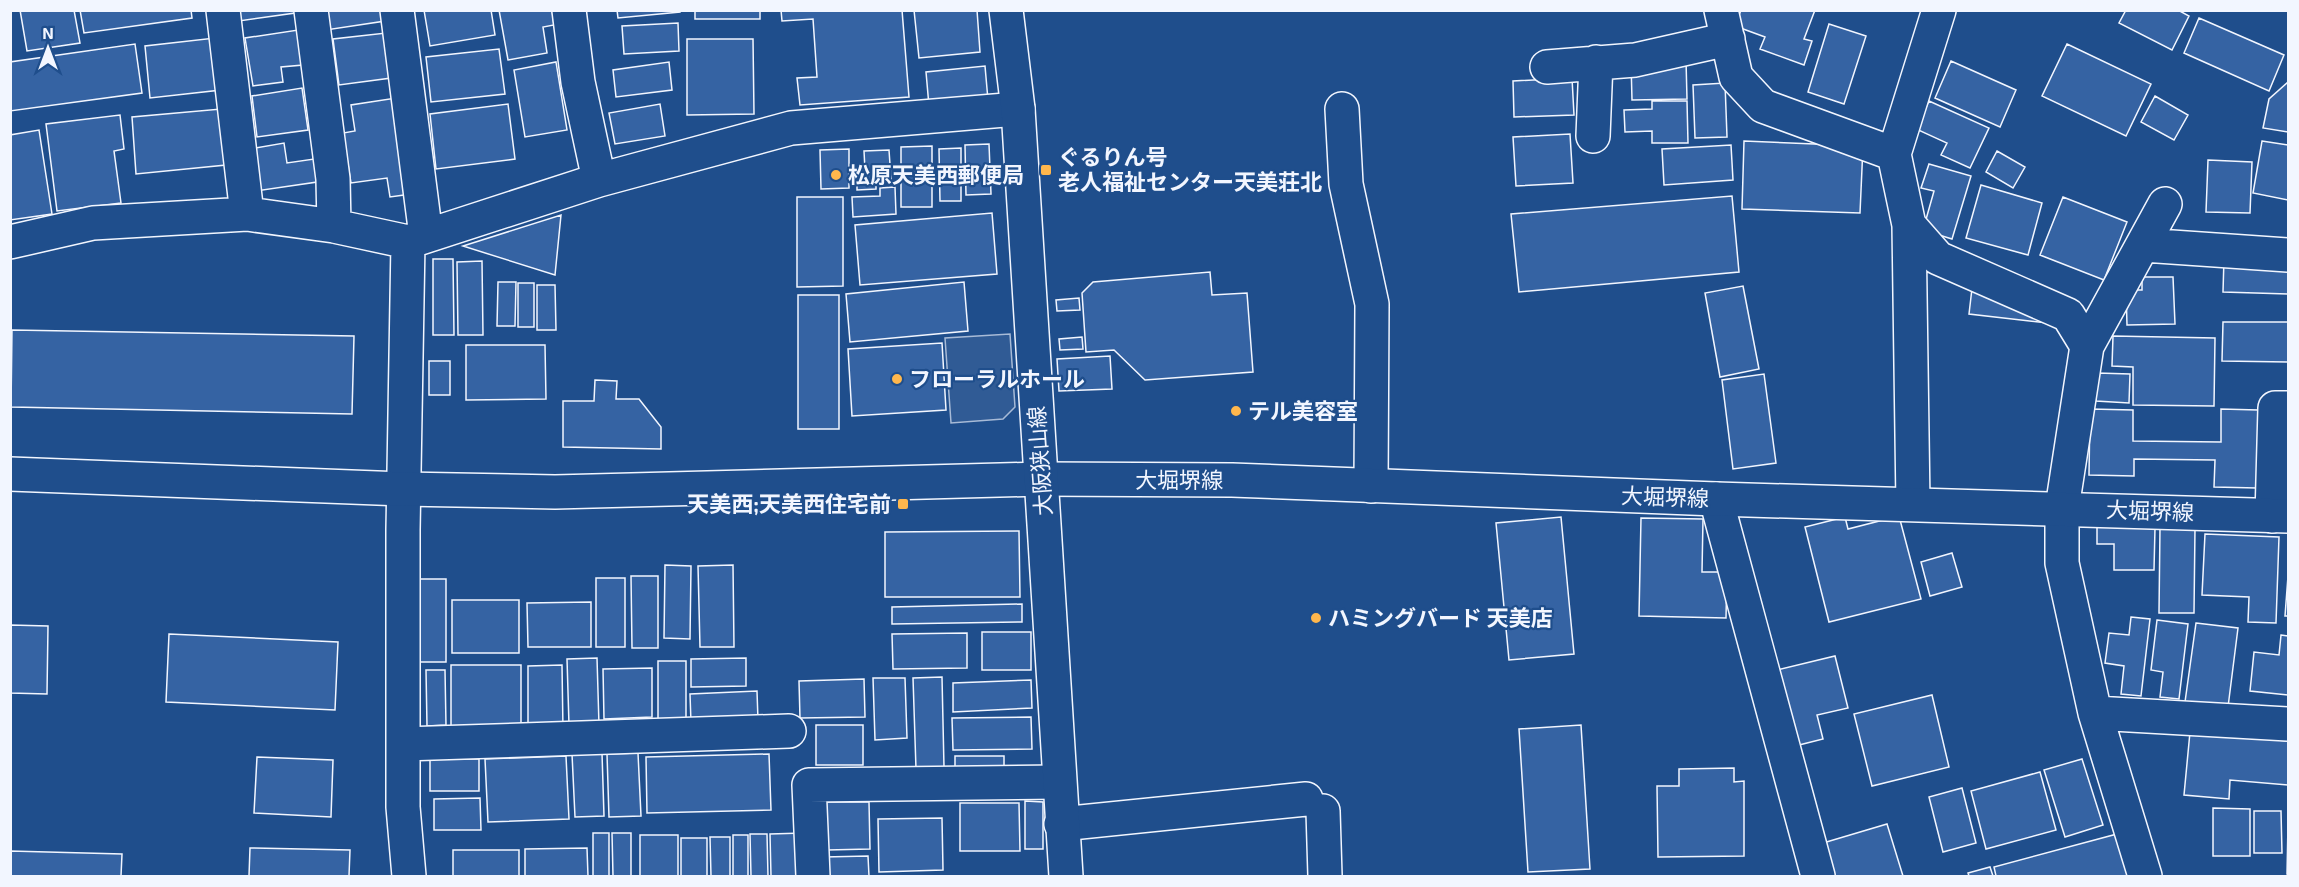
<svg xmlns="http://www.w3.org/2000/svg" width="2299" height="887" viewBox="0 0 2299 887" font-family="'Exo 2','Noto Sans JP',sans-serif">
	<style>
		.parking { fill: #305b95; stroke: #a8bbd7; stroke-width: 1.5 }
		.building { fill: #3563a3; stroke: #f2f6ff; stroke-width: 1.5 }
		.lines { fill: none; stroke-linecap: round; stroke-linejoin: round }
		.minor-casing { stroke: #f2f6ff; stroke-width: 36 }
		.tertiary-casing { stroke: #f2f6ff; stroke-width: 36 }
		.secondary-casing { stroke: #f2f6ff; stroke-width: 36 }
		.primary-casing { stroke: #f2f6ff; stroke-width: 36 }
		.minor { stroke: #1f4e8c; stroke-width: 33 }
		.tertiary { stroke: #1f4e8c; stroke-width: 33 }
		.secondary { stroke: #1f4e8c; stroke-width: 33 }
		.primary { stroke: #1f4e8c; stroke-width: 33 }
		.poi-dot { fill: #ffb74d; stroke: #1f4e8c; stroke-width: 2 }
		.labels { text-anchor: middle; stroke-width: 4.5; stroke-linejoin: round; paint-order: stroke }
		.poi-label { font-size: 22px; font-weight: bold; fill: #f2f6ff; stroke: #1f4e8c; text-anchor: start }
		.street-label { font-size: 22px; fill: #f2f6ff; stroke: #1f4e8c }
	</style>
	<rect width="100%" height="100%" fill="#1f4e8c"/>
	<!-- parking -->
	<path class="parking" d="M1010,334L1015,407L1003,419L951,423L945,338Z"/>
	<!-- building -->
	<path class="building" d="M20,10H74L80,43L27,51Z
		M80,10H191L192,18L84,33Z
		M238,10H295V13L239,21Z
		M323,10H383L385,21L326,30Z
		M424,10H491L495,35L430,46Z
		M499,10H552L554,25L543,27L547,53L508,60Z
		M617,10H680V12L618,18Z
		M695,10H760V19H695Z
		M781,10H902L909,97L800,105L797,78L817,77L813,19L782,21Z
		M914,10H977L980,52L919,58Z
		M1741,10H1815L1804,39L1812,41L1804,65L1760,49L1765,37L1735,26Z
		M2126,10H2178L2189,16L2172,50L2119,23Z
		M2199,18L2284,55L2269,91L2184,53Z
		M678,23L679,51L624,54L622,26Z
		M1829,24L1866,36L1844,104L1808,92Z
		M298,30L303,65L281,67L283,82L253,86L245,38Z
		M386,33L391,78L339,85L333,39Z
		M215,38L221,90L150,98L145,46Z
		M687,39H753L754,114L687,115Z
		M135,44L142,93L10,111V62Z
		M2067,44L2151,84L2126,136L2042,96Z
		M499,49L505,94L431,102L426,57Z
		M1686,60L1687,99L1632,100L1631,62Z
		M1951,61L2016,90L2000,127L1935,98Z
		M556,62L567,130L525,137L514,70Z
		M669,62L672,90L616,97L613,70Z
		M985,66L988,100L929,106L926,72Z
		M1572,78L1574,115L1514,117L1513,81Z
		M2288,82V132L2263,128L2269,99Z
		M1725,83L1727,137L1695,138L1693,85Z
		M302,88L308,130L257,137L252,96Z
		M2155,96L2188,115L2174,140L2141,122Z
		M396,98L411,194L390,197L387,178L351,183L343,133L355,131L351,105Z
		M1652,101H1687L1688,143H1652V131L1625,132L1624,110L1652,109Z
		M1929,101L1989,128L1970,168L1941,155L1947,143L1916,129Z
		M508,104L515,159L436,169L430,114Z
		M660,104L665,136L615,144L609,113Z
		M221,109L226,165L136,174L132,117Z
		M120,115L124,149L114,151L121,203L57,211L46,124Z
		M39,130L52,214L10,220V135Z
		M1570,134L1573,183L1516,186L1513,137Z
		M1744,141L1863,146L1860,213L1742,209Z
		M2262,141L2288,145V200L2253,193Z
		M284,143L287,163L314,159L317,182L256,191L250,149Z
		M989,144L991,194L966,195L965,145Z
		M1731,145L1733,180L1664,185L1662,149Z
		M932,146V207H901V147Z
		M961,148V201H940L939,149Z
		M849,149V188L821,189L820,150Z
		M889,150L891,179L876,180V189L857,190V170H865L864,151Z
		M1997,151L2025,167L2013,188L1986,172Z
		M2208,160L2252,162L2250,213L2206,212Z
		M1929,164L1971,176L1952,239L1923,230L1934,191L1921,188Z
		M1981,185L2042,203L2028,255L1966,238Z
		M895,187L896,214L853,217L852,197L880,196V188Z
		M1732,196L1739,272L1519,292L1511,214Z
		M797,197H843V286L797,287Z
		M2063,197L2127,222L2104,280L2040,255Z
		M992,213L997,274L860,285L855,225Z
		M561,215L555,275L463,246Z
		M2224,258L2288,260V294L2223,292Z
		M433,259H453L454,335H433Z
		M482,261L483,335H458L457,262Z
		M1210,272L1212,295L1247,293L1253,372L1145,380L1114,350L1086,352L1082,293L1093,282Z
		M2142,277H2173L2175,324L2127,325L2126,290H2142Z
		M1973,280L2057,324L1969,314Z
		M498,282H516L515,326H497Z
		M964,282L968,331L850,342L846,294Z
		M518,283H534V327H518Z
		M537,285H555L556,330H537Z
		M1743,286L1759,369L1720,377L1705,293Z
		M798,295H839V429H798Z
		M1079,298L1080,310L1057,311L1056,300Z
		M2223,322H2288V362L2222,361Z
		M12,330L354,336L352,414L11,407Z
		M2113,336L2215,338L2214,406L2133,405V367L2112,366Z
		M1082,337L1083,349L1060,350L1059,339Z
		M942,343L946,410L852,416L848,349Z
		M466,345H545L546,399L466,400Z
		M1110,356L1112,389L1059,391L1057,359Z
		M429,361H450V395H429Z
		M2097,373L2130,374L2129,403L2096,401Z
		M1764,374L1776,463L1733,469L1722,380Z
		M595,380L617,381L616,399H639L661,427V449L563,447V401H594Z
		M2090,409L2133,410V441L2221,442V409L2258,410L2257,488L2214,487L2215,460L2134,459V476L2089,475Z
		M1899,516L1921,599L1829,622L1805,527L1845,517L1848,529Z
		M1561,517L1574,654L1509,660L1496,523Z
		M1641,518L1703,519L1702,572H1727L1726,618L1639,616Z
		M2097,527L2155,528L2154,570H2114V544H2097Z
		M2160,527L2195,528L2194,613H2159Z
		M1019,531L1020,597H885V532Z
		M2205,534L2279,537L2276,623L2248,622L2249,597L2202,595Z
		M1952,553L1962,587L1930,596L1921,562Z
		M665,565L691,566L690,639L664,638Z
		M733,565L734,647H700L698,566Z
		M631,576H658V648H632Z
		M2288,576V616H2285Z
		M596,578H625V647H596Z
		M419,579H446V662H420Z
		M452,600H519V653H452Z
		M591,602V647H528L527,603Z
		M1022,604V622L892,624V607Z
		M2131,617L2150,619L2141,696L2121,694L2124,666L2105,663L2109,633L2129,635Z
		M2157,620L2188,624L2179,699L2160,697L2163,672L2151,670Z
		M2196,623L2238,628L2228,707L2185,702Z
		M10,625L48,626L47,694L10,693Z
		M982,632H1031V670H982Z
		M967,633V668L893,669L892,634Z
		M169,634L338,642L335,710L166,702Z
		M2281,635L2288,636V695L2250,691L2254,652L2279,655Z
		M1835,656L1848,708L1817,715L1823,739L1795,746L1777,670Z
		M597,658L599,725H569L567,659Z
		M746,658V686L691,687V659Z
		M658,661H686V722H658Z
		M451,665H521V726L451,727Z
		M562,665L563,730L528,731V666Z
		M652,668V717L604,719L603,669Z
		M426,670H445L446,725L427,726Z
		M942,677L944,767L916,769L913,678Z
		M873,678H905L907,738L875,740Z
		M864,679L865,717L800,718L799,681Z
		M1031,680L1032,708L953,712V683Z
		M757,691L758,720L691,723L690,694Z
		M1932,695L1949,767L1872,786L1854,714Z
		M1031,717L1032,749L953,750L952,718Z
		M816,725H863V765H816Z
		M1581,725L1590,869L1528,872L1519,729Z
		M2190,732L2288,741V785L2230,780L2229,799L2184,795Z
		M602,753L604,816L575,817L572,754Z
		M638,753L641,816L609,817L607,754Z
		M769,754L771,810L647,813L646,757Z
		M566,756L569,819L488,822L485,759Z
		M955,756H1004V774H955Z
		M257,757L333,760L331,817L254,813Z
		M430,759H479V791H430Z
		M2082,759L2103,825L2065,837L2044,770Z
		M1734,768V782L1744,781V856L1658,857L1657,786H1679V769Z
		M2040,772L2056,830L1986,849L1971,791Z
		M1962,788L1976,843L1943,852L1929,797Z
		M480,798L481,830H434V799Z
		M1025,801L1043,802V849H1025Z
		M826,802H869L870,849L827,850Z
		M960,803H1019L1020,851H960Z
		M2213,808L2250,809V856H2213Z
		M2254,811H2281L2282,853H2254Z
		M942,818L943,870L879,872L878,819Z
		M1887,824L1903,876H1833L1823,843Z
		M2288,824V874H2287Z
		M593,833H609V876H593Z
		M612,833H631V876H613Z
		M803,833L805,876H771L770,834Z
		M750,834H767L768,876H751Z
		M2117,834L2128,876H1996L1994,867Z
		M640,835H678V876H640Z
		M733,835H748V876H733Z
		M710,837H730V876H711Z
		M681,838H707V876H681Z
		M250,848L350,850L349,876H249Z
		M587,848L588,876H525V849Z
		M453,850H519V876H453Z
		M10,851L122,854L121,876H10Z
		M868,856L869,876H824V857Z
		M1990,867L1993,876H1969L1968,873Z"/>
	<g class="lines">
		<!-- minor casing -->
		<g class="minor-casing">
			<path id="minor" d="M223,10L247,214L334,226L408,242L599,180L791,128L1018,109
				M311,10L333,179L334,226
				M397,10L426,236
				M569,10L578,82L599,180
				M1721,10L1736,77L1763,106L1894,154
				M1939,10L1894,154L1909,225L1938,258L2068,315L2087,346L2062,508V563L2095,713L2145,876
				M1547,67L1635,60L1728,39
				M1342,109L1346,184L1372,304L1371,486
				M1593,136L1596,62
				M1909,225L1913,504
				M10,242L93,223L247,214
				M408,242L403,530V807L409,876
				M2143,245L2288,255
				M2087,346L2165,204
				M1716,499L1818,876
				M2272,516L2275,408H2288
				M2095,713L2288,724
				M403,744L789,731
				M1323,811L1325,876
				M1061,824L1306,799
				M813,876L809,785L1059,782"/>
		</g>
		<!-- tertiary casing -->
		<g class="tertiary-casing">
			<path id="tertiary" d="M10,474L403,489L555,492L1041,479"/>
		</g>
		<!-- secondary casing -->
		<g class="secondary-casing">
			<path id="secondary" d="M1041,479L1232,480L1716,499L2288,516"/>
		</g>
		<!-- primary casing -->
		<g class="primary-casing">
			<path id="primary" d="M1006,10L1018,109L1066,876"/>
		</g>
		<!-- minor -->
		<use href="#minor" class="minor"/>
		<!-- tertiary -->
		<use href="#tertiary" class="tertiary"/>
		<!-- secondary -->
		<use href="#secondary" class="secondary"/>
		<!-- primary -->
		<use href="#primary" class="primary"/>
	</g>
	<!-- markers -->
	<g class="poi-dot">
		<rect x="1040" y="164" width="12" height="12" rx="3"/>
		<circle cx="836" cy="175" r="6"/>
		<circle cx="897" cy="379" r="6"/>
		<circle cx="1236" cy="411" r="6"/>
		<rect x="897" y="498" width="12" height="12" rx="3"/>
		<circle cx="1316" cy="618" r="6"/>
	</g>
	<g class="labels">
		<!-- poi labels -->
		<g class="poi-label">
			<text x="1058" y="165">ぐるりん号<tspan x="1058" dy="25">老人福祉センター天美荘北</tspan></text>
			<text x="848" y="183">松原天美西郵便局</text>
			<text x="909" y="387">フローラルホール</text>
			<text x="1248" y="419">テル美容室</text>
			<text x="891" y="512" text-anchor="end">天美西;天美西住宅前</text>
			<text x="1328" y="626">ハミングバード 天美店</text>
		</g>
		<!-- street labels -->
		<g class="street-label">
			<text transform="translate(1040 461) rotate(-94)" y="8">大阪狭山線</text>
			<text x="1179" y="488">大堀堺線</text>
			<text transform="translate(1665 497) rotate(2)" y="8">大堀堺線</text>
			<text transform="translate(2150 511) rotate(2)" y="8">大堀堺線</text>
		</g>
	</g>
	<!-- border -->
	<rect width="2299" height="887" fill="none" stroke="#f2f6ff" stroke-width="24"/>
	<!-- north arrow -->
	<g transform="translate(48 48)" stroke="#1f4e8c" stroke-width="4.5" paint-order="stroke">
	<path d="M0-4.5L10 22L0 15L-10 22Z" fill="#f2f6ff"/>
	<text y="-9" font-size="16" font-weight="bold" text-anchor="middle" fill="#f2f6ff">N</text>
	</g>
</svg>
